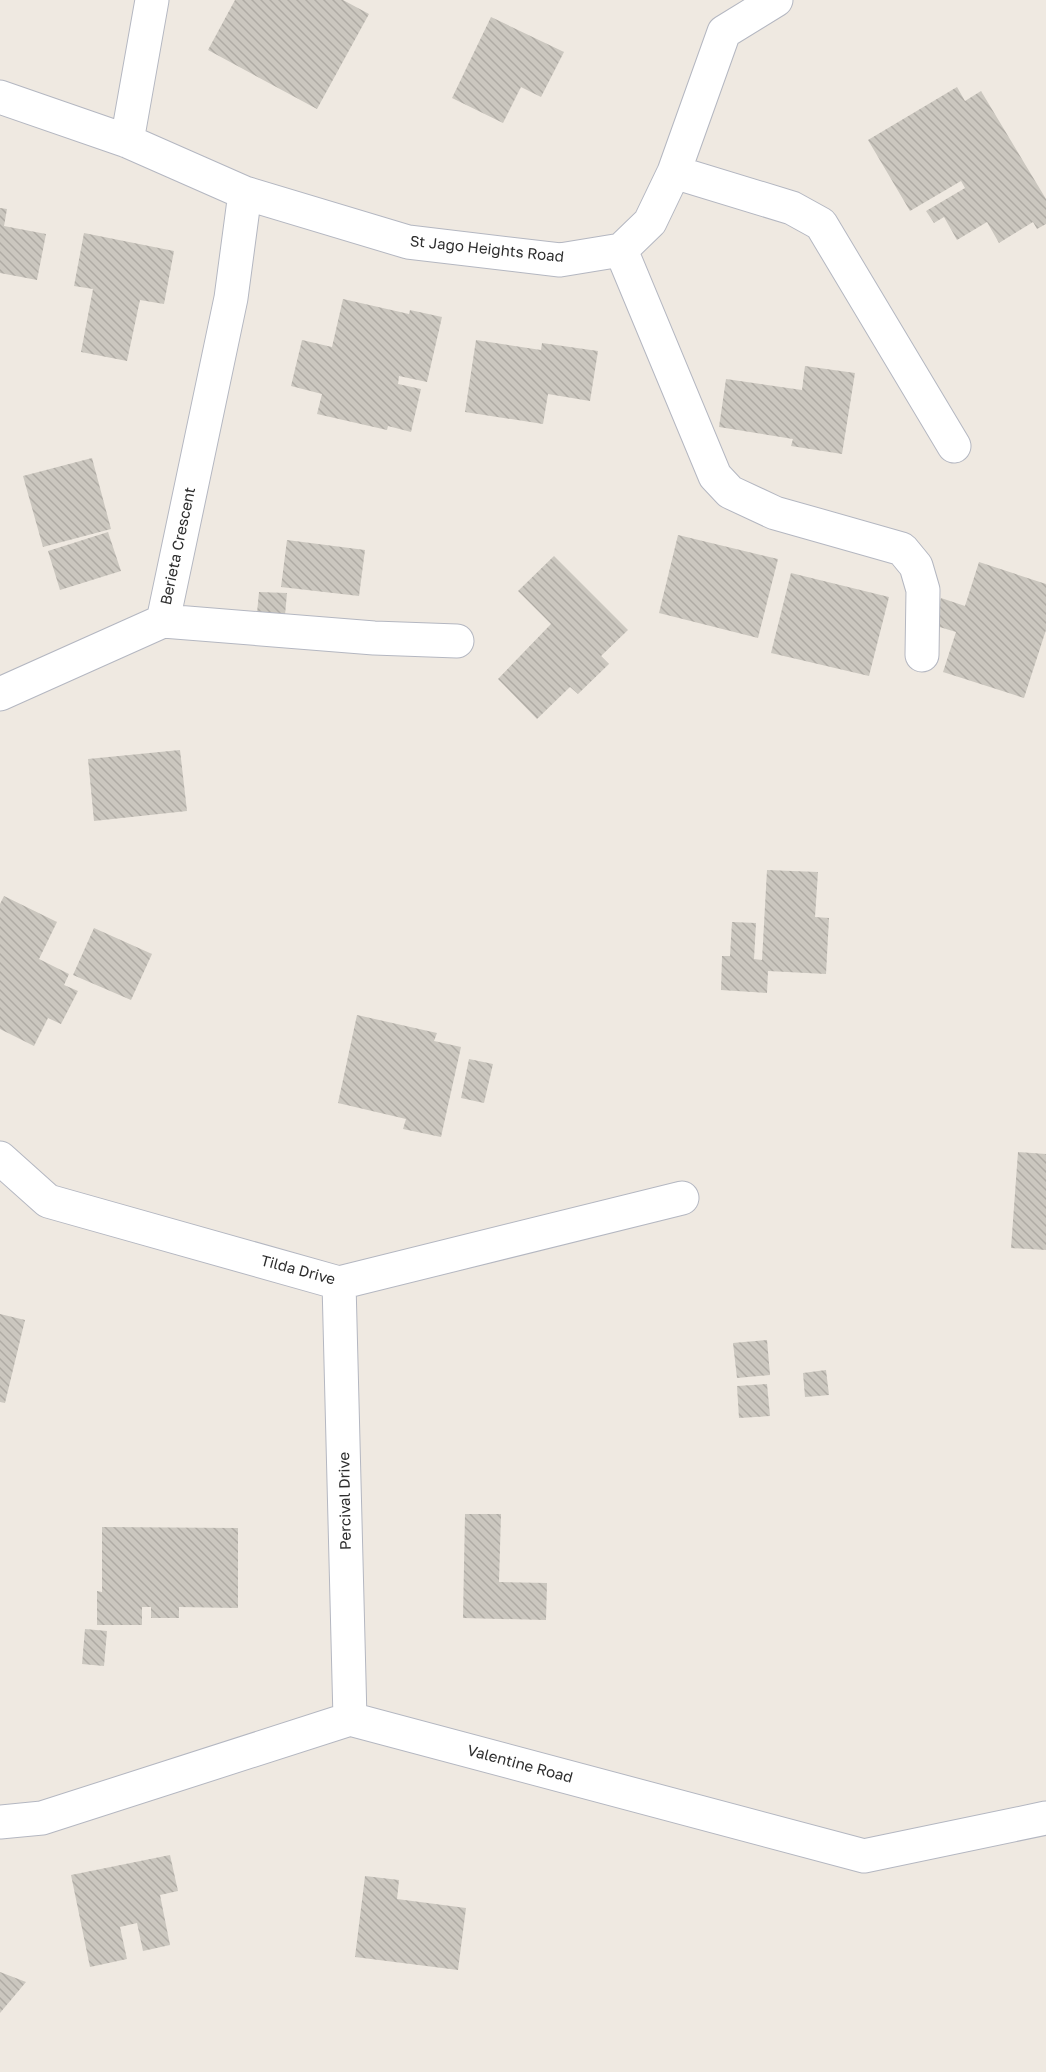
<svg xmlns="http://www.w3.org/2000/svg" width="1046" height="2072" viewBox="0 0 1046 2072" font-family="'Golos Text',sans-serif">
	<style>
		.building { fill: url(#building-back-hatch) }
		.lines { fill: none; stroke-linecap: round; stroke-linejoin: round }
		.minor-casing { stroke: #b4b7c1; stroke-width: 35 }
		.minor { stroke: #fff; stroke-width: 33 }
		.labels { text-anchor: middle; stroke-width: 5; stroke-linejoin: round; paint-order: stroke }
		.street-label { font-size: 15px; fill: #2e2e2e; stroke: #fff }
	</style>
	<defs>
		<pattern id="building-back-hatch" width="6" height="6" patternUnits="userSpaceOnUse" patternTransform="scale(1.5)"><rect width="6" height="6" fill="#cbc7bf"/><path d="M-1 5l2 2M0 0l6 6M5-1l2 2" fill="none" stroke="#afaba4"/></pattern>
	</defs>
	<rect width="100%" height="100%" fill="#efe9e1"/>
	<!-- building -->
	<path class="building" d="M235,0H343L369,14L317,109L208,50Z
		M491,17L564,52L541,97L521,87L503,123L452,98Z
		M957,87L965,101L981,91L1046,199V224L1037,229L1033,222L999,243L987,222L957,240L944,217L934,223L926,211L965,188L961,181L910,211L868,140Z
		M0,208L7,209L4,226L46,234L37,280L0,273Z
		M84,233L174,251L164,304L140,300L127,361L81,352L93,289L74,286Z
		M343,299L409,314L410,310L442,317L427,382L399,376L398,384L421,389L411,432L388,426L387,430L317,414L322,394L291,386L302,340L332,347Z
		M476,340L541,350L542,343L598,351L590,401L548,394L543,424L465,412Z
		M805,366L855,373L842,454L791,446L793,439L719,427L726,379L802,390Z
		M92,458L111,529L43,547L23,476Z
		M108,532L121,571L60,590L48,551Z
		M678,535L778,559L758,638L659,613Z
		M287,540L365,550L359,596L281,587Z
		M554,556L628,630L601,656L609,664L578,694L570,687L537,719L498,679L551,624L518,591Z
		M979,562L1046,584V630L1024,698L943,672L956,632L933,625L941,598L965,606Z
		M791,573L889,597L869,676L771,653Z
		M259,592L287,593L285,615L257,613Z
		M180,750L187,811L94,821L88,759Z
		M767,870L818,872L815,917L829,918L826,974L768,971L767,993L721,990L722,956H730L732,922L756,923L754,959L762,960Z
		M4,896L57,922L39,959L69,974L64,985L78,991L61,1024L48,1018L34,1046L0,1029V904Z
		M94,928L152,954L131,1000L73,975Z
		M357,1015L437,1033L434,1041L461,1047L441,1137L403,1129L406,1119L338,1103Z
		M469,1059L493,1064L484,1103L461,1098Z
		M1018,1152L1046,1154V1250L1011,1248Z
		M0,1314L25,1320L5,1403L0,1402Z
		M767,1340L770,1375L737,1378L733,1343Z
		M826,1370L829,1395L805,1397L803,1373Z
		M767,1384L770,1416L739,1418L737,1386Z
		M465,1514H501L499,1582L547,1583L546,1620L463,1618Z
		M102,1527L238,1528V1608L179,1607V1618H151V1607H142V1625H97V1591L102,1592Z
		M85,1629L107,1631L104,1666L82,1664Z
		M170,1855L178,1891L160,1895L170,1945L143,1951L137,1923L120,1927L127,1959L90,1967L71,1875Z
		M365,1876L399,1880L397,1899L466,1908L458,1970L355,1957Z
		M0,1972L26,1982L0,2013Z"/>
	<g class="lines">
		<!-- minor casing -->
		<g class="minor-casing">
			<path id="minor" d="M0,97L127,141L245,193L408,242L560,260L621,250L650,222L674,172L724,32L776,0
				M127,141L152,0
				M674,172L792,208L821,224L954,446
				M621,250L715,476L730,492L775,513L902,549L916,566L923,590L922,655
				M163,621L374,638L457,641
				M0,694L163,621L231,298L245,193
				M0,1158L48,1201L339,1283L682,1198
				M339,1283L350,1719
				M0,1822L42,1818L350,1719L864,1856L1046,1818"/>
		</g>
		<!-- minor -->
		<use href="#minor" class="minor"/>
	</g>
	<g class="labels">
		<!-- street labels -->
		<g class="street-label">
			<text transform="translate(487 249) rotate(6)" y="5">St Jago Heights Road</text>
			<text transform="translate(178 546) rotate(-78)" y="5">Berieta Crescent</text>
			<text transform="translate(298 1270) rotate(15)" y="5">Tilda Drive</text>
			<text transform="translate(345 1501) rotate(-91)" y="5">Percival Drive</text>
			<text transform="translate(520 1764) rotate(15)" y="5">Valentine Road</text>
		</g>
	</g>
</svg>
